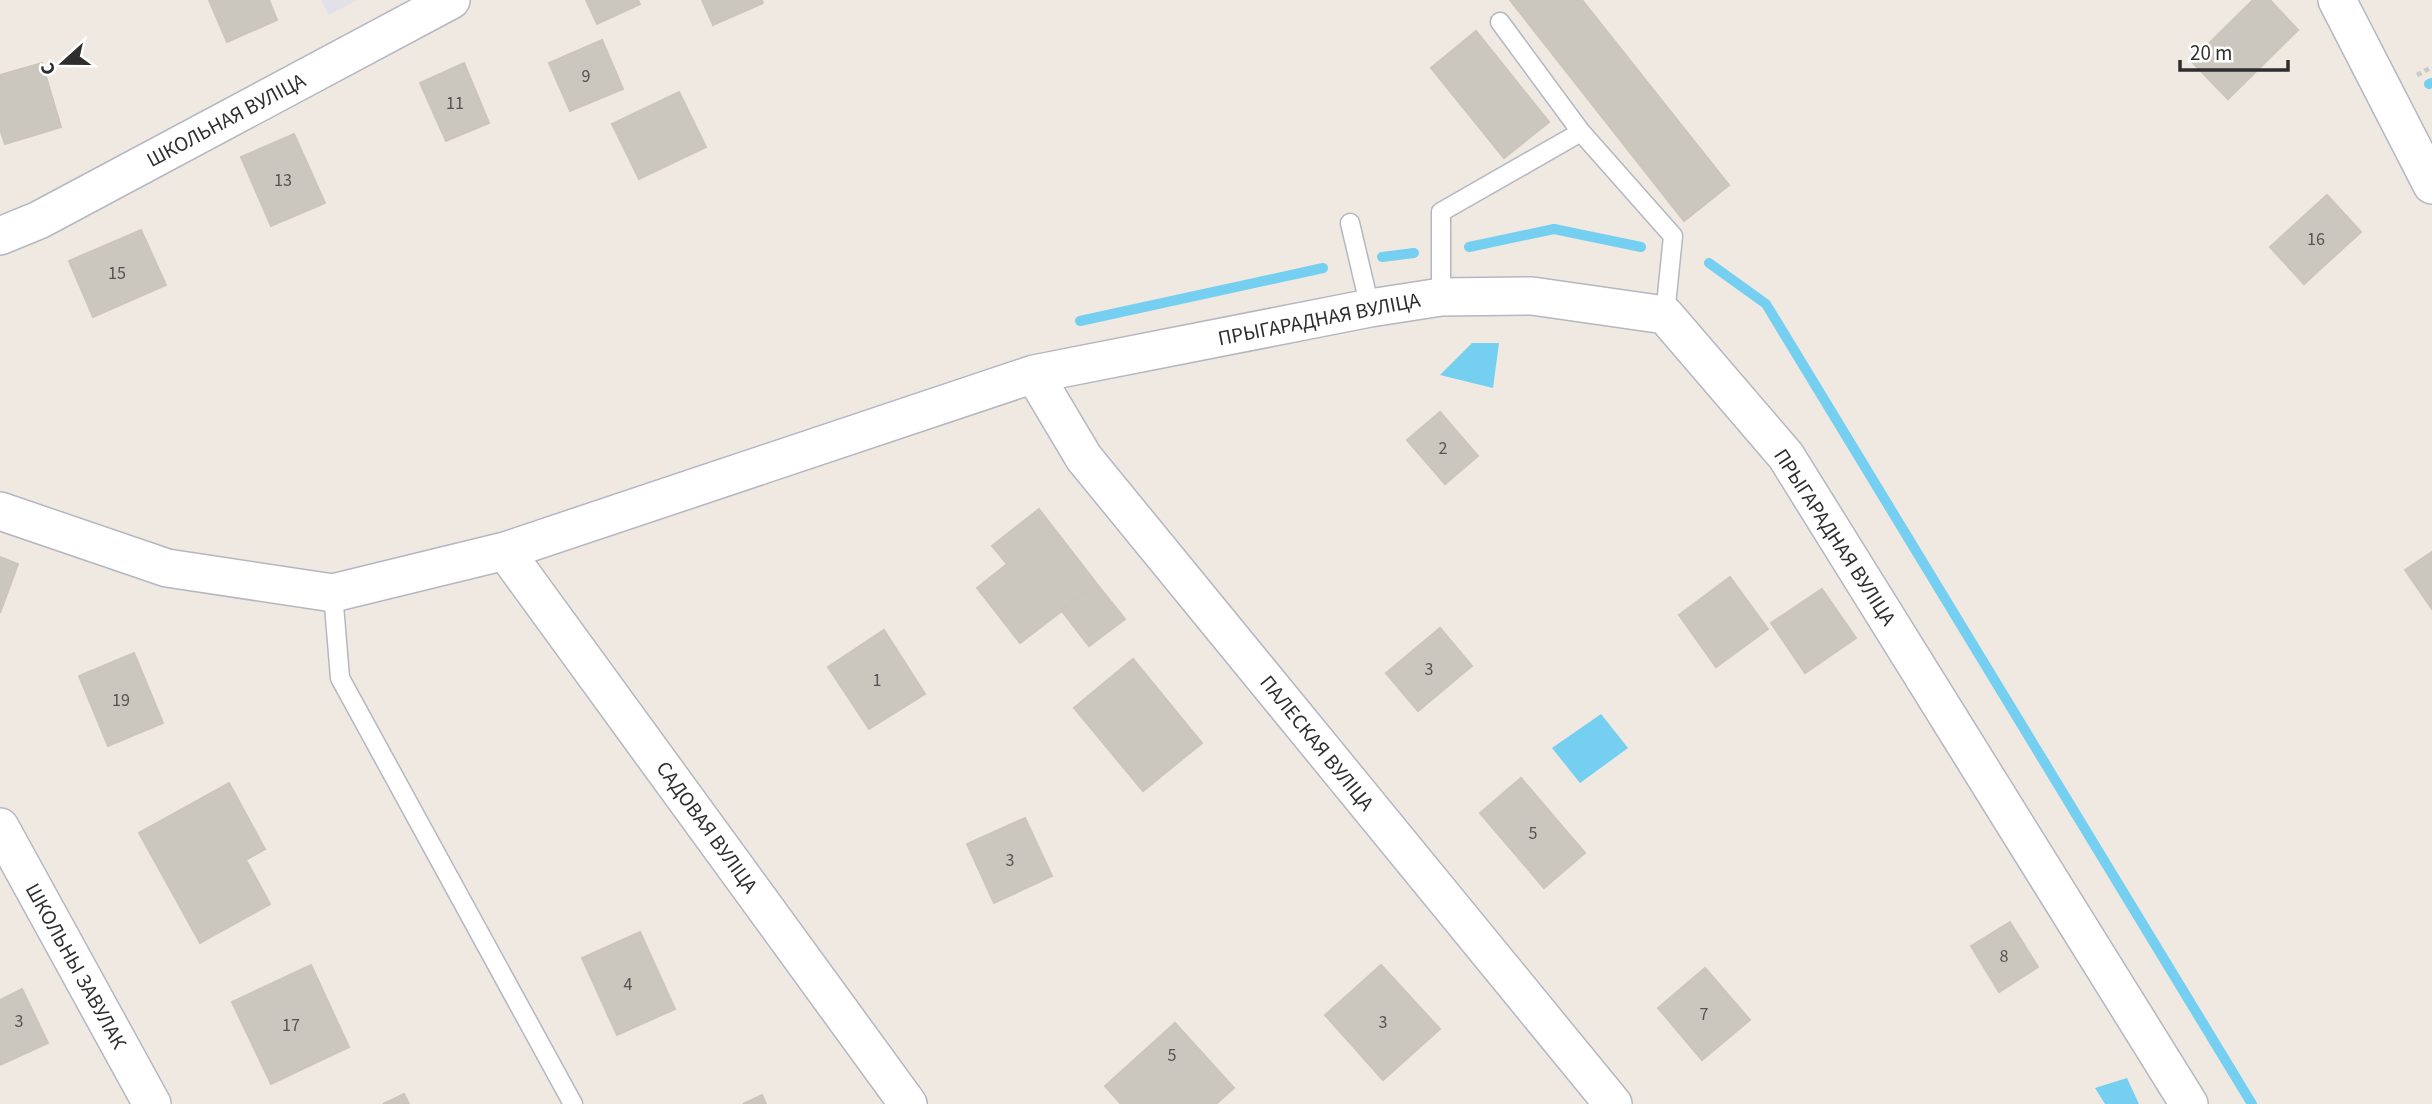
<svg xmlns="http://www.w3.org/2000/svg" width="2432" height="1104" viewBox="0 0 2432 1104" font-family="'Source Sans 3',sans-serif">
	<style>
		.industrial { fill: #e3e1e8 }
		.water { fill: #75cff0 }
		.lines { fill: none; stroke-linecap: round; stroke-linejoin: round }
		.stream { stroke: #75cff0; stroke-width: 10 }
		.building { fill: #cbc7bf; stroke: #cbc5ba; stroke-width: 2 }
		.service-casing { stroke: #b4b7c1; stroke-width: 21 }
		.minor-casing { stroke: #b4b7c1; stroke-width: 40 }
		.path { stroke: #c9c9c9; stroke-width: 4.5; stroke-dasharray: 5 3.5; stroke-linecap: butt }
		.service { stroke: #fff; stroke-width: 18 }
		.minor { stroke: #fff; stroke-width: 37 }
		.labels { text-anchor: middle; stroke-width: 7; stroke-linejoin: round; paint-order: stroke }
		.number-label { font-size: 18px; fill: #555452 }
		.street-label { font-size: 21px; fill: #2e2e2e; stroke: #fff }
	</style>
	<rect width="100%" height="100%" fill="#efe9e1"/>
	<!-- industrial -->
	<path class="industrial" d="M321,0H357L329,15Z"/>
	<!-- water -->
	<path class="water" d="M1472,343H1499L1493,388L1440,375Z
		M1601,714L1628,748L1580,783L1552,748Z
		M2127,1078L2139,1104H2105L2095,1088Z"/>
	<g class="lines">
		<!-- stream -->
		<path class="stream" d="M2429,84L2432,83
			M1469,247L1554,229L1641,247
			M1382,257L1414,253
			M1709,263L1766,304L2252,1104
			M1080,321L1323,268"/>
	</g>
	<!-- building -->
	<path class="building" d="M209,0H269L277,20L227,42Z
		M586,0H638L640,4L597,24Z
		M702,0H762L763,3L713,25Z
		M1510,0H1582L1729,185L1684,221Z
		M2253,0H2270L2298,30L2228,99L2191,61Z
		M1476,31L1549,122L1504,158L1431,68Z
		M602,40L623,89L570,111L549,63Z
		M42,63L61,127L5,144L0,129V75Z
		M464,63L489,123L446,141L420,83Z
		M679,92L706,147L639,179L612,124Z
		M294,134L325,203L271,226L241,157Z
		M2327,195L2361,232L2304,284L2270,247Z
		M141,230L166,285L93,317L69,261Z
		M1440,412L1478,456L1445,484L1407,440Z
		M1039,509L1097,584L1020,643L977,588L1007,564L992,546Z
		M2432,552V609L2405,570Z
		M0,557L18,564L0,613Z
		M1730,577L1768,629L1716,667L1679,615Z
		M1097,584L1125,619L1089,646L1061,610Z
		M1822,589L1856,638L1805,673L1771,623Z
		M1440,628L1472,666L1418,711L1386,673Z
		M884,630L925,694L869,729L828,667Z
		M134,653L163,723L108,746L79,676Z
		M1133,659L1202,743L1143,791L1074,708Z
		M1521,778L1585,853L1544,888L1480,813Z
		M229,783L265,849L246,860L270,904L200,943L139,833Z
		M1025,818L1052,876L994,903L967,844Z
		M2010,922L2038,967L1999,992L1971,946Z
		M640,932L675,1009L617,1035L582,958Z
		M311,965L349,1047L271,1084L232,1002Z
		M1381,965L1440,1029L1383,1080L1325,1015Z
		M1705,968L1750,1020L1702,1060L1658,1008Z
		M22,989L48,1043L0,1065V1000Z
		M1175,1023L1234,1088L1216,1104H1121L1105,1086Z
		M404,1094L409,1104H383Z
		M762,1095L766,1104H743Z"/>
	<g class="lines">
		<!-- service casing -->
		<g class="service-casing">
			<path id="service" d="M1500,22L1581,132L1673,236L1665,315
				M1350,223L1370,308
				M1441,297V212L1581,132
				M333,593L340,678L573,1104"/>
		</g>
		<!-- minor casing -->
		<g class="minor-casing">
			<path id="minor" d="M2337,0L2432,185
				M0,236L39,220L451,0
				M1034,374L1084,458L1613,1104
				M0,511L167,568L333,593L505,551L1034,374L1370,308L1441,297L1532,296L1665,315L1786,456L2189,1104
				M505,551L908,1104
				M0,827L152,1104"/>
		</g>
		<!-- path -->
		<path class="path" d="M2417,75L2432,67"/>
		<!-- service -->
		<use href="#service" class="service"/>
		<!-- minor -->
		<use href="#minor" class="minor"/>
	</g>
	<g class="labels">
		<!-- number labels -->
		<g class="number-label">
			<text x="586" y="82">9</text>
			<text x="455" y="109">11</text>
			<text x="283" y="186">13</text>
			<text x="2316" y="245">16</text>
			<text x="117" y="279">15</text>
			<text x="1443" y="454">2</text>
			<text x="1429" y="675">3</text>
			<text x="877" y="686">1</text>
			<text x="121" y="706">19</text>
			<text x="1533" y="839">5</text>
			<text x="1010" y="866">3</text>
			<text x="2004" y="962">8</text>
			<text x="628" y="990">4</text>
			<text x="1704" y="1020">7</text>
			<text x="19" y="1027">3</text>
			<text x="1383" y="1028">3</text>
			<text x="291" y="1031">17</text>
			<text x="1172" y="1061">5</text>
		</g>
		<!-- street labels -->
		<g class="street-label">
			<text transform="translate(226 120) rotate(-28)" y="7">ШКОЛЬНАЯ ВУЛІЦА</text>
			<text transform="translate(1319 319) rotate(-11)" y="7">ПРЫГАРАДНАЯ ВУЛІЦА</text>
			<text transform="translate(1835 537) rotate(57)" y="7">ПРЫГАРАДНАЯ ВУЛІЦА</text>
			<text transform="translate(1317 743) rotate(51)" y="7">ПАЛЕСКАЯ ВУЛІЦА</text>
			<text transform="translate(707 827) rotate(54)" y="7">САДОВАЯ ВУЛІЦА</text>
			<text transform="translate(76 966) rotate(61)" y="7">ШКОЛЬНЫ ЗАВУЛАК</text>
		</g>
	</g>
	<!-- north arrow -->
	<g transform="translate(63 63) rotate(249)" stroke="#ffffff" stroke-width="5" paint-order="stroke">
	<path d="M0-5L12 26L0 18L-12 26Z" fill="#2e2e2e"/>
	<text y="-10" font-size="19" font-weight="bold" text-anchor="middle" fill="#2e2e2e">С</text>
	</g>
	<!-- scale -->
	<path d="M2180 60v10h108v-10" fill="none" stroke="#2e2e2e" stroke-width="3.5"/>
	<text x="2190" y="60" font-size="21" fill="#2e2e2e" stroke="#ffffff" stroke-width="5" paint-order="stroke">20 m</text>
</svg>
